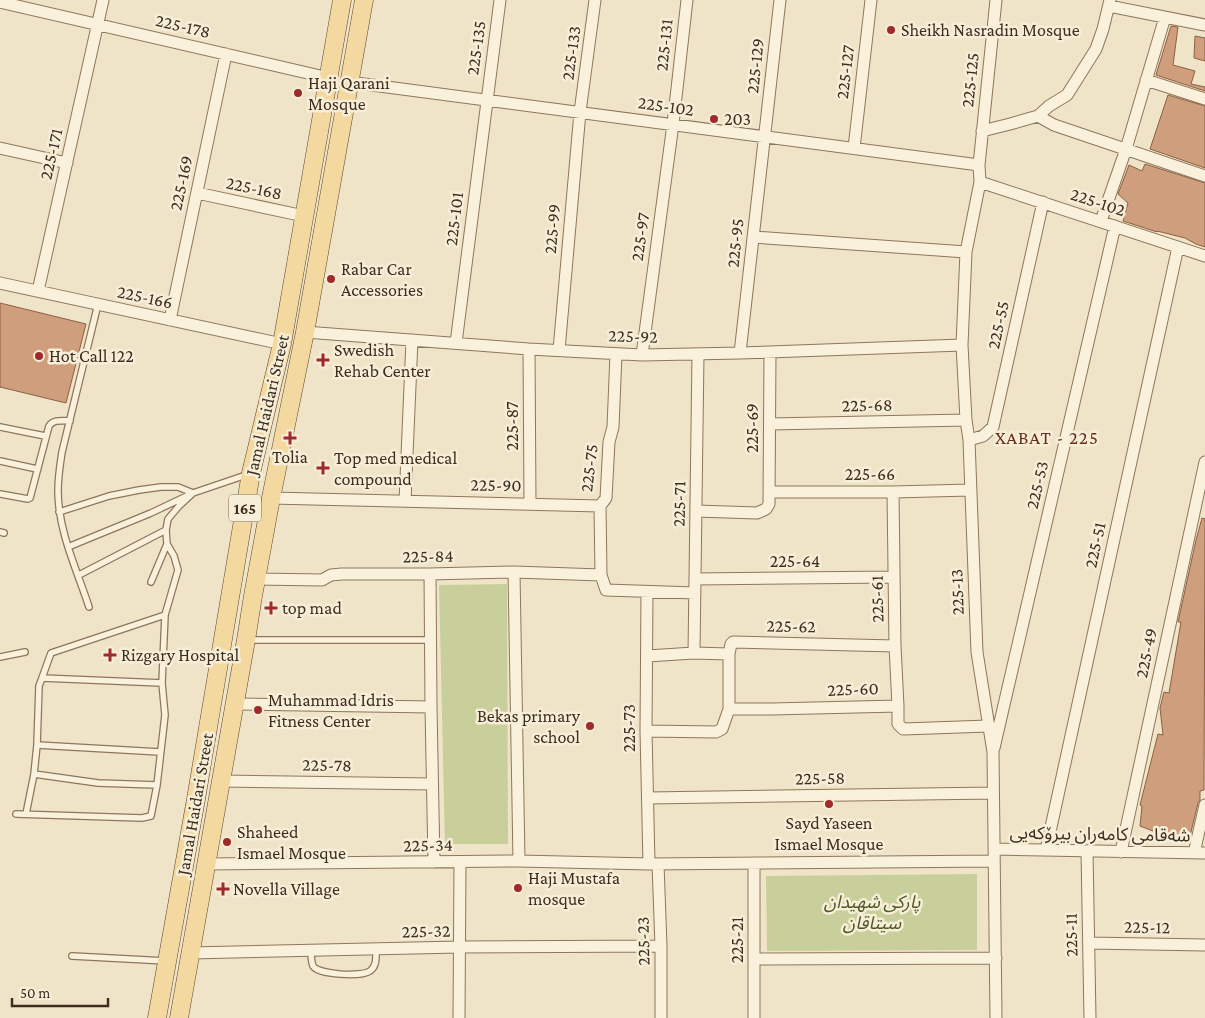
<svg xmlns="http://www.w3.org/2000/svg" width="1205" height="1018" viewBox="0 0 1205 1018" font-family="'Crimson Pro','Noto Sans Arabic',serif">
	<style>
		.green { fill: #c9cf9b }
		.building { fill: #cf9f7d; stroke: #8d5f41 }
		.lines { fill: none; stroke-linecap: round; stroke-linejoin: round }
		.lane-casing { stroke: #8d765c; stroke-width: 8 }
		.street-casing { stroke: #8d765c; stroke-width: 13 }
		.primary-casing { stroke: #5b4430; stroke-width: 19 }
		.lane { stroke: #faf1dc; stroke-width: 5.5 }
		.street { stroke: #faf1dc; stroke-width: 11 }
		.primary { stroke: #f3d9a0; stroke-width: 18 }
		.poi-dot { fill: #9e2a2b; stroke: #f7eed8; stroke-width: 2 }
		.labels { text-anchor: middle; stroke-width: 5; stroke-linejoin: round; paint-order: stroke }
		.shield { fill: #f7eed8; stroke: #756857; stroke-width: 1 }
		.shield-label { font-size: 16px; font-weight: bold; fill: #3d2e20 }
		.street-label { font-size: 18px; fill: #3d2e20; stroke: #f7eed8 }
		.poi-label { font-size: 18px; fill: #3d2e20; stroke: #f7eed8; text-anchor: start }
		.park-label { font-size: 18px; font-style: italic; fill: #4d5a26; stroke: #f7eed8 }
		.neighbourhood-label { font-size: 19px; letter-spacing: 1px; fill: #6b2e1e; stroke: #f7eed8 }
	</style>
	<rect width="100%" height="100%" fill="#f0e4c8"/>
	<!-- green -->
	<path class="green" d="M507,584L508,844H445L439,585Z
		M977,874V950L767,951L766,876Z"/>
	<!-- building -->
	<path class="building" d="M1171,26L1178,27L1173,65L1195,71L1191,84L1205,87V91L1156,75Z
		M1195,36L1205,38V61L1194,58Z
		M1168,95L1205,106V168L1150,149Z
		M1145,164L1205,183V247L1196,244L1185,238L1157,231V232L1123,221L1128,203L1118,194L1129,165L1142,171Z
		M0,303L86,324L66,403L0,387Z
		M1202,518L1205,519L1204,790L1200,791V800L1198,803L1189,840L1171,838L1140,826L1142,806L1140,805L1158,734L1163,735L1160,708L1164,692L1169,693L1181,622H1178L1196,540Z"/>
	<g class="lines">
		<!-- lane casing -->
		<g class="lane-casing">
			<path id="lane" d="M0,427L45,436
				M0,461L37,469
				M0,494L28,499L30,498L49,426C54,419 61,421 70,421
				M0,532L4,533
				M68,547L151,513L193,493L249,474
				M79,575L166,530
				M151,582L167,544
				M89,607C77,570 58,531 58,491C58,477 60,465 62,452L98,304
				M249,640H430
				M0,657L25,652
				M42,678L51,653L165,615
				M37,745L160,752
				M34,774L98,783L157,785
				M16,814L142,818L151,816L157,785L165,715L162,683L165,615L178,570L174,556L167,544L166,530L168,519L179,506L193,493L178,487H161L139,490L109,496L59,512
				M26,814L34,774L37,745L39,686L42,678L162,683
				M311,950C311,955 311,961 313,966C319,975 361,977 370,971C377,966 376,957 376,949
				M72,956L166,961"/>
		</g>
		<!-- street casing -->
		<g class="street-casing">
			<path id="street" d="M996,0L979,165L980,182L966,252L962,345L966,420L969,440L977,652L993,752L996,1018
				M0,2L329,78
				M1109,6L1205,25
				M1146,80L1205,99
				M349,82L979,165
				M1038,116L1054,125L1205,176
				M982,131L1010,124L1038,116L1049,106L1067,95L1096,49L1103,29L1110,0
				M0,148L67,163
				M854,148L871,0
				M980,182L1205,256
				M197,193L304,216
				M1101,221L1126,149L1165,17
				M753,237L966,252
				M0,283L282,344
				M38,291L103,0
				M170,320L226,54
				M305,332L529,349L642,355L740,353L962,345
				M456,343L500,0
				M529,349L530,503
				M559,350L580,112L595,0
				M740,353L780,0
				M616,354L613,427L609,442L606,498L600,506L601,575L606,590L695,593
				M642,355L673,124L687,0
				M770,424L966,420
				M969,440L983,436L993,427L1043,202
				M769,492H893L970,490
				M893,492L895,646L898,706
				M271,498L600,506
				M405,501L412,340
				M696,511L757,513L766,509L769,504L770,352
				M514,572L519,861
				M430,574L431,707L434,862
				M256,579L322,580L331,575L342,574H430L514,572L601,575
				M695,579L894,577
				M647,592L646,731L649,864
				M694,653L698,354
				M647,656L694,653L729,654L731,644L733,642L895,646
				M234,704L431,707
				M729,709H772L898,706V724L903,729L988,726
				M646,731L716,732L722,729L729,709V654
				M994,748L1115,226
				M221,781L432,784
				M648,798L993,793
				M994,849L1205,853
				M1046,850L1178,247
				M1087,851L1090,1018
				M1121,852L1205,462
				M1194,853L1205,805
				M207,864L519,861L649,864L994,861
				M658,864L661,946V1018
				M1089,943L1205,945
				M191,953L459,947L661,946
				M754,959L996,958
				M459,1018L460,862
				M754,1018V863"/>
		</g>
		<!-- primary casing -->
		<g class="primary-casing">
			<path id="primary" d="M157,1018L196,799L251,473L282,344L342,0
				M179,1018L246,640L253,596L271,498L305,332L364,0"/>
		</g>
		<!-- lane -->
		<use href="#lane" class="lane"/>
		<!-- street -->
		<use href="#street" class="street"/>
		<!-- primary -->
		<use href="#primary" class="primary"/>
	</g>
	<!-- markers -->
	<g class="poi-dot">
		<circle cx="891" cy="30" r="5"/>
		<circle cx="298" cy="93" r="5"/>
		<circle cx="714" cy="119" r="5"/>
		<circle cx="331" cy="279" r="5"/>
		<circle cx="39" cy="356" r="5"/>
		<path d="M320.5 352.5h5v5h5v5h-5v5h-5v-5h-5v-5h5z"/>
		<path d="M287.5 430.5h5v5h5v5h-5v5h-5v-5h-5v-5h5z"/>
		<path d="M320.5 460.5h5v5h5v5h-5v5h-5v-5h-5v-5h5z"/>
		<path d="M268.5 600.5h5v5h5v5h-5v5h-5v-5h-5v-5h5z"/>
		<path d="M107.5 647.5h5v5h5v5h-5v5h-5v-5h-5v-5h5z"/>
		<circle cx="258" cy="710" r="5"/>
		<circle cx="590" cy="726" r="5"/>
		<circle cx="829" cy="804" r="5"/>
		<circle cx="227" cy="842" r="5"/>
		<circle cx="518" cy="888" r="5"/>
		<path d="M220.5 881.5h5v5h5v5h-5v5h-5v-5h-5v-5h5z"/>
	</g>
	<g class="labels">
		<!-- shield labels -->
		<rect class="shield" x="229" y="494.5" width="32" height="27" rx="4"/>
		<g class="shield-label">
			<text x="245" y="514">165</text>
		</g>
		<!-- street labels -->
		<g class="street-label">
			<text transform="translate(183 26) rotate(13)" y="6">225-178</text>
			<text transform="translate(664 45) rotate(-84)" y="6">225-131</text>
			<text transform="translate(476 48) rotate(-82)" y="6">225-135</text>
			<text transform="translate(571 53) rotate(-82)" y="6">225-133</text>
			<text transform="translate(755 66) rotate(-84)" y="6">225-129</text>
			<text transform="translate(845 72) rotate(-83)" y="6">225-127</text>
			<text transform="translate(970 80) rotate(-84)" y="6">225-125</text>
			<text transform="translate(666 106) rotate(8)" y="6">225-102</text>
			<text transform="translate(51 154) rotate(-77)" y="6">225-171</text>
			<text transform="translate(181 183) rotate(-78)" y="6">225-169</text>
			<text transform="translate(254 188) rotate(12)" y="6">225-168</text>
			<text transform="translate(1098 202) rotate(18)" y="6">225-102</text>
			<text transform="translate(454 219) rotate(-83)" y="6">225-101</text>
			<text transform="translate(552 229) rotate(-85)" y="6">225-99</text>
			<text transform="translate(640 237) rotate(-82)" y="6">225-97</text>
			<text transform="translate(735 243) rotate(-84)" y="6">225-95</text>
			<text transform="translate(145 297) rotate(12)" y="6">225-166</text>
			<text transform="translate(998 325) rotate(-78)" y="6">225-55</text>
			<text transform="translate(633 336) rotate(2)" y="6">225-92</text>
			<text transform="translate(267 405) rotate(-77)" y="6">Jamal Haidari Street</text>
			<text transform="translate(867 405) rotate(-1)" y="6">225-68</text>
			<text transform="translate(512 426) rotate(-90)" y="6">225-87</text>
			<text transform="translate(752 428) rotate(-90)" y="6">225-69</text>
			<text transform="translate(589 468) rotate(-83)" y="6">225-75</text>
			<text x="870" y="480">225-66</text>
			<text transform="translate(496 485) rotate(1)" y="6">225-90</text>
			<text transform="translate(1037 485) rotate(-77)" y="6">225-53</text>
			<text transform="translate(679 504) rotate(-89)" y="6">225-71</text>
			<text transform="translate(1095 545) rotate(-78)" y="6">225-51</text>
			<text transform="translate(428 556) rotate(-1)" y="6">225-84</text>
			<text x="795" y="567">225-64</text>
			<text transform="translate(957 592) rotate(-92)" y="6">225-13</text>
			<text transform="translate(877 599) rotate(-91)" y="6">225-61</text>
			<text transform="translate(791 626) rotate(1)" y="6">225-62</text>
			<text transform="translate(1146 653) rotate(-78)" y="6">225-49</text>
			<text transform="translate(853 689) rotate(-2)" y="6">225-60</text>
			<text transform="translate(629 728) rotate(-90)" y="6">225-73</text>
			<text transform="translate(327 765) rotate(1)" y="6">225-78</text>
			<text transform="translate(820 778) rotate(-1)" y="6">225-58</text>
			<text transform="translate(195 804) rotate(-80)" y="6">Jamal Haidari Street</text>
			<text transform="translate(1100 834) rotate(1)" y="6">شه‌قامی كامەران بیرۆكەیی</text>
			<text transform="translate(428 845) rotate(-1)" y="6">225-34</text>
			<text transform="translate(1147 927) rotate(1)" y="6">225-12</text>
			<text transform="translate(426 931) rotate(-1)" y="6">225-32</text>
			<text transform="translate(1071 935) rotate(-91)" y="6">225-11</text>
			<text transform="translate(737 940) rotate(-90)" y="6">225-21</text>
			<text transform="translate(643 941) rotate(-91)" y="6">225-23</text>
		</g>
		<!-- poi labels -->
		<g class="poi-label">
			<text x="901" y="36">Sheikh Nasradin Mosque</text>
			<text x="308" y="89">Haji Qarani<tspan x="308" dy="21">Mosque</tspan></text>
			<text x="724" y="125">203</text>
			<text x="341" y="275">Rabar Car<tspan x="341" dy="21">Accessories</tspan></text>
			<text x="334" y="356">Swedish<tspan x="334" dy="21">Rehab Center</tspan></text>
			<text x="49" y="362">Hot Call 122</text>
			<text x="290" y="463" text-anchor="middle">Tolia</text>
			<text x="334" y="464">Top med medical<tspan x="334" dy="21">compound</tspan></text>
			<text x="282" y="614">top mad</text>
			<text x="121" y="661">Rizgary Hospital</text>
			<text x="268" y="706">Muhammad Idris<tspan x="268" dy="21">Fitness Center</tspan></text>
			<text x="580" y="722" text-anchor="end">Bekas primary<tspan x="580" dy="21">school</tspan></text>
			<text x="829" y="829" text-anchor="middle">Sayd Yaseen<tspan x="829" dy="21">Ismael Mosque</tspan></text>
			<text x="237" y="838">Shaheed<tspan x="237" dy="21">Ismael Mosque</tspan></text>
			<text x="528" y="884">Haji Mustafa<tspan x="528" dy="21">mosque</tspan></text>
			<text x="233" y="895">Novella Village</text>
		</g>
		<!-- park labels -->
		<g class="park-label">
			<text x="872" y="908">پارکی شهیدان<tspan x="872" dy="21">سیتاقان</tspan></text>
		</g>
		<!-- neighbourhood labels -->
		<g class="neighbourhood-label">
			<text x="1047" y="444">XABAT - 225</text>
		</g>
	</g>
	<!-- scale -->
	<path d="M12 998v8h96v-8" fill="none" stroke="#3d2e20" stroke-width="2.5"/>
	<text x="20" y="998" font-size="15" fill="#3d2e20" stroke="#f7eed8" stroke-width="4" paint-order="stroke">50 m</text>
</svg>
